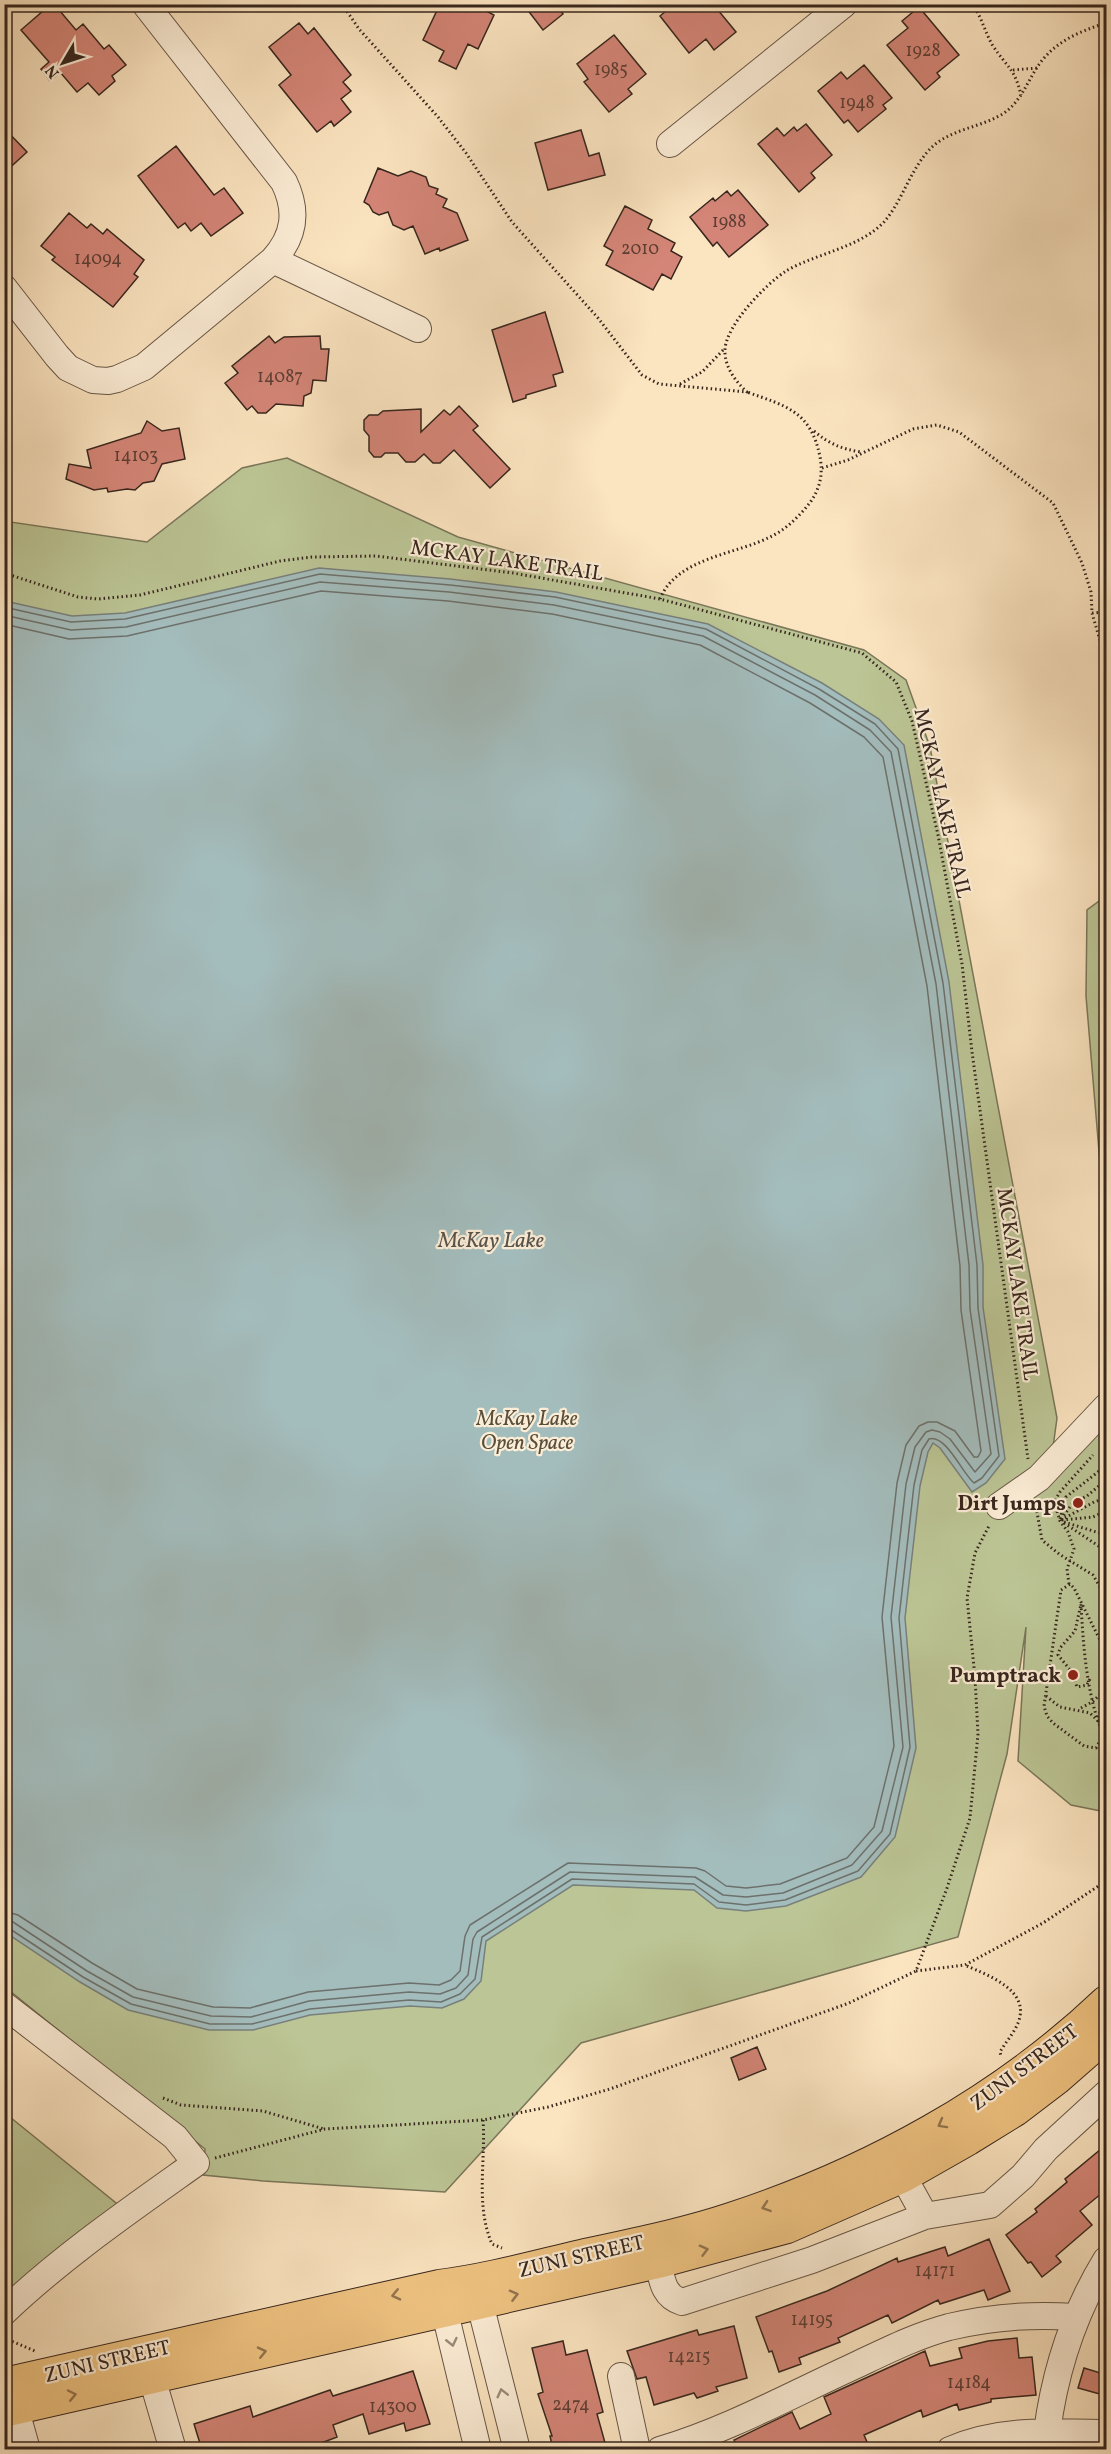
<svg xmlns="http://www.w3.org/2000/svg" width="1111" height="2454" viewBox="0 0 1111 2454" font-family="Vollkorn,serif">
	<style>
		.green { fill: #bcc595; stroke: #7a7659; stroke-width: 1.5 }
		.water { fill: #a3bcbc; stroke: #78807c; stroke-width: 1.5 }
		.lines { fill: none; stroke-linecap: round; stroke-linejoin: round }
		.shore { stroke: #6d716c; stroke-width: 1.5 }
		.building { fill: #d48577; stroke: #37261d; stroke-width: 1.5 }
		.minor-casing { stroke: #685646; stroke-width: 28 }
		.major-casing { stroke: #37261d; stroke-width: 34 }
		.path { stroke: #37261d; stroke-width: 3; stroke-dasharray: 1.5 3; stroke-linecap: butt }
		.minor { stroke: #fcedd6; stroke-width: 26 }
		.major { stroke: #eec280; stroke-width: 32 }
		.oneway { stroke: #92744e }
		.oneway2 { stroke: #9a8a7a }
		.poi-dot { fill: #8f2418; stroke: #fcedd6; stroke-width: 2 }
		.labels { text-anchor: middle; stroke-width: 4.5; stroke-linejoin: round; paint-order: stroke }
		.number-label { font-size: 18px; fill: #5e3e34 }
		.street-label { font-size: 21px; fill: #37261d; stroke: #fcedd6 }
		.park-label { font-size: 21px; font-style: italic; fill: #584e3b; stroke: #fcedd6 }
		.poi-label { font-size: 21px; font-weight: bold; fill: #37261d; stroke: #fcedd6; text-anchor: end }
		.water-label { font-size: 22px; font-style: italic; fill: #57534d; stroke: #fcedd6 }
	</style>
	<rect width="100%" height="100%" fill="#fbe4c0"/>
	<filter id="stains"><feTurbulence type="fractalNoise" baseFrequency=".00333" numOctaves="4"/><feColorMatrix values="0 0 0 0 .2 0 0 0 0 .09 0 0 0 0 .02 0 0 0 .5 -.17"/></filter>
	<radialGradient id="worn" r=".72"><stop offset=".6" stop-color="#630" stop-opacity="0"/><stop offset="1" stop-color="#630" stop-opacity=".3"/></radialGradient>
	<!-- green -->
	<path class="green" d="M287,458L458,537L864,650L906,680L930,747L1057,1418L1051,1462L1104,1392V1211L1086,996L1087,910L1106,896V1812L1071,1805L1018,1761L1026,1627L1007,1754L958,1937L581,2043L445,2192L263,2181L203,2175L205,2149L5,1987L4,521L147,542L242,468Z
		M5,2113L121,2207L5,2298Z"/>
	<!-- water -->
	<path class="water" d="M319,568L450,579L556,592L708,624L822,683L879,719L904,745L949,982L983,1265V1307L1005,1459L986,1483L972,1492L940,1448L933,1443L928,1452L920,1486L905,1618L916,1748L895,1837L861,1877L786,1906L746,1911L717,1908L694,1890L573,1885L486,1941L481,1981L464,1999L442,2008L410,2006L310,2015L253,2030H209L128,2010L80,1982L5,1932V601L72,616L125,613Z"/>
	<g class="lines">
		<!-- shore -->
		<path class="shore" d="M4,607L71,622L125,619L320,574L450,585L555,597L706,629L819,689L875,724L898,749L943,983L977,1265L978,1308L999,1456L982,1478L974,1483C962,1473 946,1434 929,1439L922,1450L914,1485L899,1618L910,1747L890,1834L858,1871L785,1900L746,1905L719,1902L694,1884L572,1879L482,1937L475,1979L460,1994L441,2002L409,2000L310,2009L252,2024H210L131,2004L83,1977L10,1929L4,1928
			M4,615L71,630L126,627L320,582L449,592L554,605L703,636L815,695L870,730L891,752L936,984L969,1265L970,1309L991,1454L975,1472L950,1439L940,1432L932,1430L926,1432L915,1447L906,1484L891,1617L903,1747L882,1831L852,1865L783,1893L746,1897L723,1895L695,1877L570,1872L477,1932L473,1939L468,1975L456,1988L440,1994L409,1992L309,2001L251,2017L211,2016L133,1997L87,1971L13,1922L4,1920
			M4,624L69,639L127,636L321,591L448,601L552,614L700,645L810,703L864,737L883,757L927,986L960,1266L961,1310L981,1451L978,1457H974L955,1431L937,1422H928L919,1426L906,1445L897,1483L882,1617L894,1746L874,1827L847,1858L780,1884L746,1888L726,1886L705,1871L696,1868L568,1863L470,1925L465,1936L460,1971L451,1980L439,1985L409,1983L308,1992L250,2008L213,2007L137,1989L92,1963L18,1915L4,1911"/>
	</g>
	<!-- building -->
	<path class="building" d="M51,4H54L76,30L83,24L104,49L109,45L126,65L112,76L115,81L99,95L88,83L77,92L60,72L50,81L41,69L49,62L21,30Z
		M440,4H473L494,15L478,49L468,44L456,69L439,61L444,51L423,40Z
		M523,4H555L563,14L543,30Z
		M674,4H713L736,32L714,50L706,39L689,53L660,16Z
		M919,7L959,55L937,73L940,77L925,90L887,45L908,28L902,21Z
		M299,23L308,34L314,28L351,75L343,82L351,91L341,99L351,112L334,126L331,121L317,132L279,85L291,75L269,47Z
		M614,35L646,74L628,89L632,94L609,112L584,82L588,79L577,64Z
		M864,65L892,98L883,105L886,109L858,132L848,120L844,123L818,91L841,72L847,79Z
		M806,124L832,155L811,173L815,178L799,192L758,144L777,128L784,136L794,127L797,131Z
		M4,128L27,152L4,173Z
		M581,130L589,156L599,153L605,175L548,190L535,143Z
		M176,146L214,195L224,188L243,213L211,236L201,223L191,231L185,223L178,228L138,176Z
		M378,168L398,176L411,171L426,177L429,186L438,189L436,194L447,199L443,207L457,213L468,240L440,251L439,248L425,254L413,226L404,230L393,225L388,212L379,215L373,212L369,205L364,202Z
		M738,190L768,225L729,257L717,242L713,246L690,217L713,198L715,201L727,191L731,196Z
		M625,206L652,220L648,229L675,243L671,251L682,257L671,279L662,274L653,290L606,265L613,251L604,246Z
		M69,213L87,228L91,224L103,234L107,229L144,260L134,274L138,277L113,307L52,260L55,257L41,246Z
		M545,312L563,372L553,375L556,386L526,395V398L513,402L492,330Z
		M269,336L275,343L284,337L320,336L321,349H329L326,381L313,380L311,393L304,396L303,406L276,404L266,413H258L252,406L247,410L225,383L238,373L232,366Z
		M459,406L478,426L473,430L510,469L490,488L454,450L440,463H433L424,454L415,462H406L398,453H385L381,457H374L369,451V436L364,430V420L369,415H378L383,411L421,409V432L444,410L450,415Z
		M147,421L162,431L179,428L185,459L162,464L154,481L143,483L135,490L127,489L108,492L107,488L94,490L66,479L69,464L91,468L87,450L141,433Z
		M757,2047L766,2069L739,2080L731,2058Z
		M1107,2144V2189L1080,2211L1092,2225L1056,2256L1061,2262L1042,2277L1031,2262L1028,2263L1006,2235L1037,2212L1035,2209L1067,2182L1065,2179Z
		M989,2239L1010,2291L988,2300L984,2290L940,2304L938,2300L892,2323L888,2315L838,2338L840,2342L799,2358L801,2364L779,2372L772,2351L769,2352L756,2317L827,2291L897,2258L898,2262L945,2247L948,2256Z
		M734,2326L747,2378L716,2387L718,2391L697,2398L694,2393L654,2405L646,2377L637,2379L627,2351L697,2330L699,2335Z
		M1017,2338L1019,2358L1032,2357L1036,2395L991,2399V2402L959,2410L957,2404L923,2417L921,2410L864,2435L867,2442L851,2450H739L734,2440L792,2412L800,2429L831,2414L824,2397L925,2351L930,2366L962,2358L959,2348L988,2341Z
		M563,2341L566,2355L587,2350L603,2412L597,2414L607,2450H553L550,2436H552L538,2394L543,2392L532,2348Z
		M1084,2368L1107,2375V2396L1078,2388Z
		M413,2371L430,2424L406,2431L404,2423L369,2434L363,2414L333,2425L337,2437L303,2450H202L194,2424L250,2406L253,2417L330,2390L333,2396Z"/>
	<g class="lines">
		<!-- minor casing -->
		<g class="minor-casing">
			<path id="minor" d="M670,144L844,4
				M273,260L418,329
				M4,288L57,356L68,368L93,380L108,381L117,379L144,367L273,260C295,236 298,211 284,182L145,4
				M999,1506L1039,1478L1106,1407
				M4,2005L175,2137L196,2163C130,2210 63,2256 4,2312
				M903,2176L925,2216
				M658,2262C662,2280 663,2296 682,2302L812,2260L925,2216L990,2205L1023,2176L1046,2149L1106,2094
				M475,2284L517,2450
				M440,2292L478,2450
				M621,2376L637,2450
				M152,2378L173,2450
				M10,2389L27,2450
				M1047,2432C1055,2370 1073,2314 1106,2260
				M660,2450C727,2430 789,2396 852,2367C884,2352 915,2336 949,2327C991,2317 1033,2314 1075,2317
				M950,2450C1000,2428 1054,2432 1106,2433"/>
		</g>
		<!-- major casing -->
		<g class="major-casing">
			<path id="major" d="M4,2384L439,2286C487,2280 534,2267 581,2256C631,2245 683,2235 731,2219C868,2174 1001,2102 1106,2002
				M4,2411L658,2262L787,2227L903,2176L968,2139L1015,2110L1057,2078L1106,2035"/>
		</g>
		<!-- path -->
		<path class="path" d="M342,4L359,29L438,117L466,153L512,222L598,318L642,375L659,384L747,392C735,381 724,366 725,349C727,324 766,284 786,271C817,253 859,248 884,222C903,200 910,170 930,149C949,129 981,128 1004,113C1020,102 1026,85 1036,69C1053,42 1078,32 1106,23
			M972,4C982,17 985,33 993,46C1007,67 1015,69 1021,95
			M1013,70L1037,68
			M680,384L702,372L725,348
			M814,431C829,444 842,449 861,452
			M822,468L848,460L913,429L937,425L959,432L1053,503L1082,563L1091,592L1092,613L1106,661
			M4,573L78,597L98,599L140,595L280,561L312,557L376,556L513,573L660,599L862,653L896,682L912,721L938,835L962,964L972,1052L1028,1459
			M660,599C677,557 736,555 772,536C784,530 794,521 803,511C818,495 824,478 820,457C811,411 786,406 747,392
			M1092,613L1106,612
			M1036,1507L1042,1540L1059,1554L1093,1575L1106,1597
			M1060,1519L1066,1497L1103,1468L1106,1462
			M1061,1519L1073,1503L1087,1496L1106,1480
			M1061,1520L1094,1502L1106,1498
			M1062,1520L1093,1517L1106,1511
			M1064,1522L1106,1535
			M1064,1523L1100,1547L1106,1555
			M1069,1584L1067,1569L1074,1549L1068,1532L1060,1521L1054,1502L1060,1492L1093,1455
			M1090,1679L1087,1685L1077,1687L1071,1671L1058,1655L1060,1648L1075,1631L1081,1604C1083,1642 1086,1685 1098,1721L1101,1708L1106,1700
			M1046,1696L1060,1707L1090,1713L1098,1721L1103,1735L1106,1738
			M1081,1708L1092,1702L1106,1689
			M1103,1735L1096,1748L1084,1746L1053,1723L1047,1716L1044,1706L1061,1590L1070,1584L1074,1588L1106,1652
			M967,1966C990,1976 1031,1991 1018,2023C1014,2033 1005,2043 1000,2052L1001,2056
			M916,1971L965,1965L1043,1923L1106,1881
			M163,2098L181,2105L263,2111L324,2129
			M483,2120C486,2161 475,2205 492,2244L502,2248
			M215,2158L325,2129L483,2120L548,2107L610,2089L849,2003L916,1971L947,1888L970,1818L978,1734L975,1677L967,1598L975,1553L989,1526
			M4,2338L35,2351"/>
		<!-- minor -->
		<use href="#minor" class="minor"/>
		<!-- major -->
		<use href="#major" class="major"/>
	</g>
	<!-- one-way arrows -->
	<defs><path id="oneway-chevron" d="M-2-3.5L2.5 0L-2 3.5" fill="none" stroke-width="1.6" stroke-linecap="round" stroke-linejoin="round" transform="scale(1.5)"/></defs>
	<g class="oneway">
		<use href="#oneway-chevron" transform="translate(942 2124) rotate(151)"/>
		<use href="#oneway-chevron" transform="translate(766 2207) rotate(161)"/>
		<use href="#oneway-chevron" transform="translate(704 2250) rotate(-15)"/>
		<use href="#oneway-chevron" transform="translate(396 2295) rotate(167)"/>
		<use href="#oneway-chevron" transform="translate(514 2295) rotate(-14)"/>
		<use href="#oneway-chevron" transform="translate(262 2352) rotate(-13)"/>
		<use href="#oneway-chevron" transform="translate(72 2395) rotate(-12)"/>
	</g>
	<g class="oneway2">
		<use href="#oneway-chevron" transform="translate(452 2342) rotate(77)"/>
		<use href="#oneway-chevron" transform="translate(502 2393) rotate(-104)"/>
	</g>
	<!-- markers -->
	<g class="poi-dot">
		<circle cx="1078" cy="1503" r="6"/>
		<circle cx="1073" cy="1675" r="6"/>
	</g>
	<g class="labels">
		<!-- number labels -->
		<g class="number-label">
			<text x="923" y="56">1928</text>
			<text x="611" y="75">1985</text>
			<text x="857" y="108">1948</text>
			<text x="729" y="227">1988</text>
			<text x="640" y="254">2010</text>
			<text x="98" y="264">14094</text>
			<text x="280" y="382">14087</text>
			<text x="136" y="461">14103</text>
			<text x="935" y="2276">14171</text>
			<text x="812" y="2325">14195</text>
			<text x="689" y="2362">14215</text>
			<text x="969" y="2388">14184</text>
			<text x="571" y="2410">2474</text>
			<text x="393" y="2412">14300</text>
		</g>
		<!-- street labels -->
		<g class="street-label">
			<text transform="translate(507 560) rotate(8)" y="7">MCKAY LAKE TRAIL</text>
			<text transform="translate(943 803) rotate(77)" y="7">MCKAY LAKE TRAIL</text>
			<text transform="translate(1018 1284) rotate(82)" y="7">MCKAY LAKE TRAIL</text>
			<text transform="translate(1024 2067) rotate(-37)" y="7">ZUNI STREET</text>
			<text transform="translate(581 2256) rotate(-13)" y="7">ZUNI STREET</text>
			<text transform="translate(107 2361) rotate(-13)" y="7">ZUNI STREET</text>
		</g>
		<!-- park labels -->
		<g class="park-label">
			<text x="527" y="1425">McKay Lake<tspan x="527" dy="24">Open Space</tspan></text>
		</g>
		<!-- poi labels -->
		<g class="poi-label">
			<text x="1066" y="1510">Dirt Jumps</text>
			<text x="1061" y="1682">Pumptrack</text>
		</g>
		<!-- water labels -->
		<g class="water-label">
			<text x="491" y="1247">McKay Lake</text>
		</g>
	</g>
	<!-- margin -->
	<rect width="1111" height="2454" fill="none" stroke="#fbe4c0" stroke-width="24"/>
	<rect x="6" y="6" width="1099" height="2442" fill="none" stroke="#37261d" stroke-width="3"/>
	<rect x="12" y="12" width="1087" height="2430" fill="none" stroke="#37261d" stroke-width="1.5"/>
	<!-- north arrow -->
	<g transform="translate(63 63) rotate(231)" stroke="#fcedd6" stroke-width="4.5" paint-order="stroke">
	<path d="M0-4.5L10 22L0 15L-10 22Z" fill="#37261d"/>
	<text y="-9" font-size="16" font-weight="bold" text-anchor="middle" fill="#37261d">N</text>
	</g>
	<rect width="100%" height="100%" filter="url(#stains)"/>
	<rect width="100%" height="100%" fill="url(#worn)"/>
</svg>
